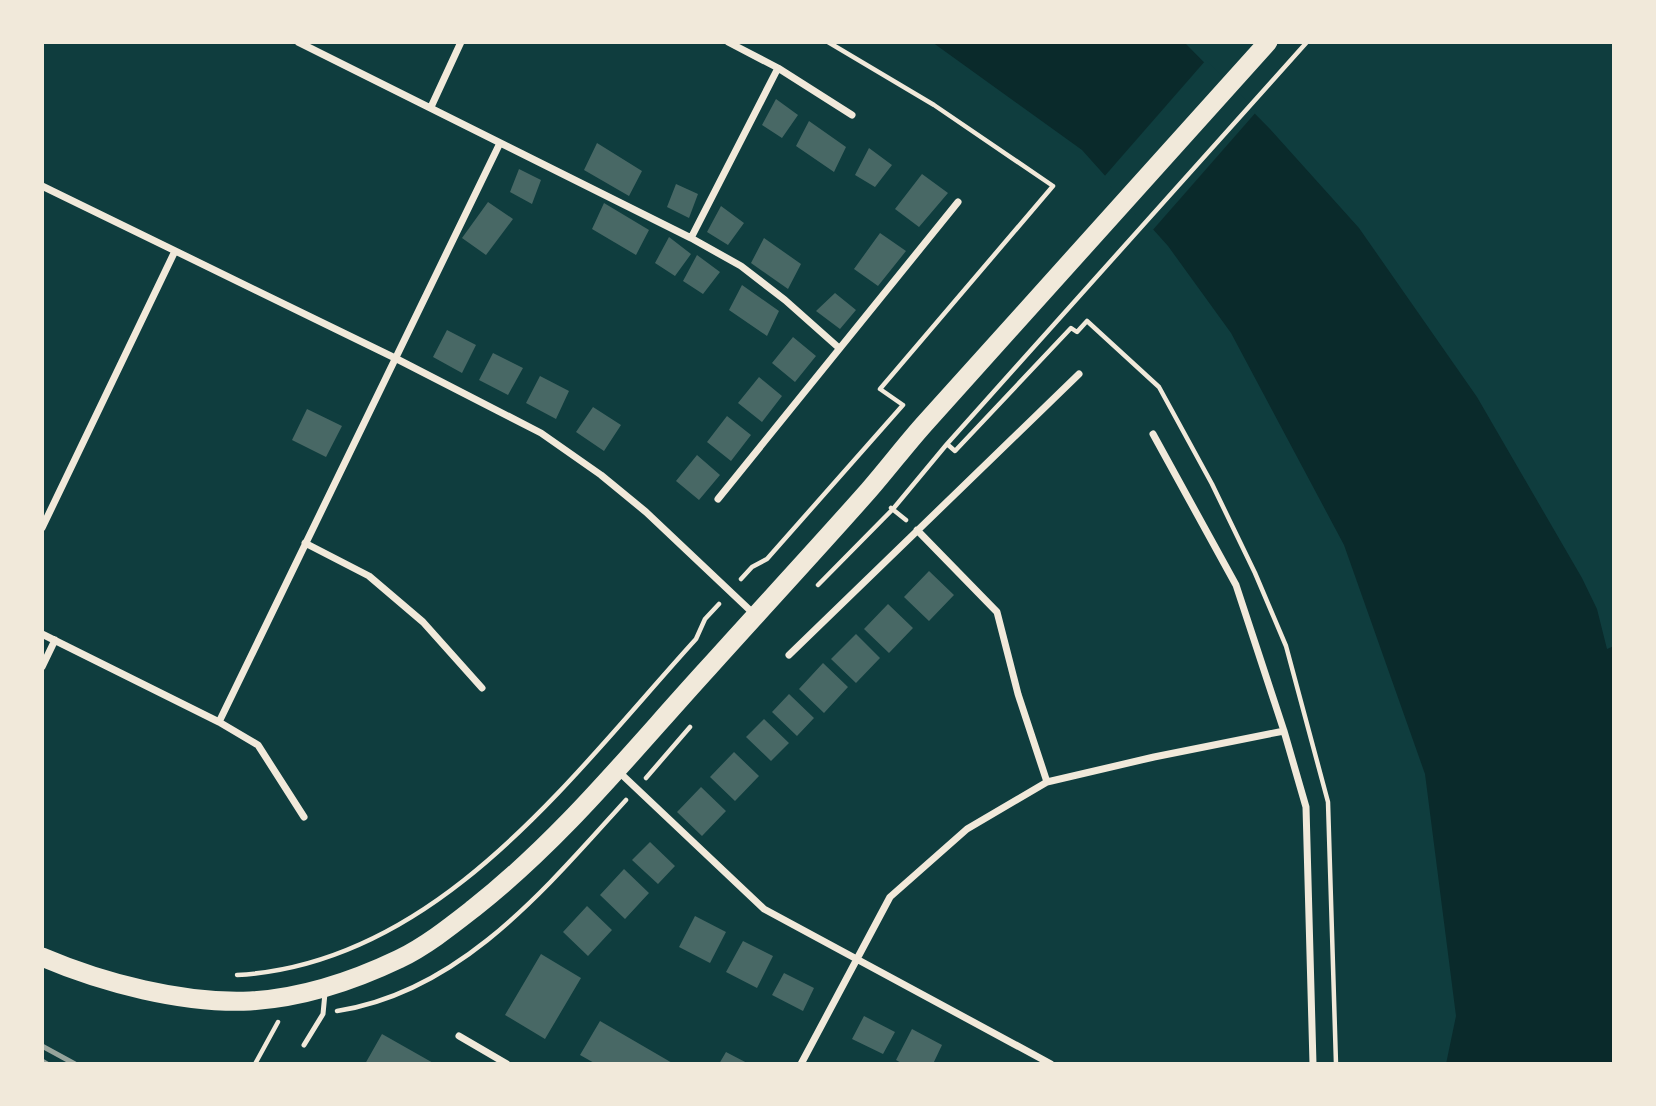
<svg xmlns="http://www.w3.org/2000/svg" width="1656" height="1106" viewBox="0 0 1656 1106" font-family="Quicksand,sans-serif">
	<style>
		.water { fill: #0a2a2b }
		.pier { fill: #0f3d3e }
		.building { fill: #486865 }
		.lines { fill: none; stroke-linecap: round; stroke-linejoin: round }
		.path { stroke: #f1e9da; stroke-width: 4.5 }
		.service { stroke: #f1e9da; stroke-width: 5 }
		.minor { stroke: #f1e9da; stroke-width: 7 }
		.trunk { stroke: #f1e9da; stroke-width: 19 }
		.rail { stroke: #97a49c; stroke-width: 5 }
	</style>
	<rect width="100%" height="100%" fill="#0f3d3e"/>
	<!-- water -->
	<path class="water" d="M932,42H1184L1270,129L1359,228L1477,397L1582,578L1597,609L1607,649L1614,646V1064H1446L1456,1016L1425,774L1344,545L1231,333L1168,246L1082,150Z"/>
	<!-- pier -->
	<path class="pier" d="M1206,60L1257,111L1151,232L1103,178Z"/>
	<!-- building -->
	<path class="building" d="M776,99L798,115L782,138L762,125Z
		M809,121L846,147L834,172L796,146Z
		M597,143L642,171L629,196L584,170Z
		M869,148L892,165L875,187L855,175Z
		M519,169L541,180L532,204L510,192Z
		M922,174L948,193L919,227L895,209Z
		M676,184L698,194L689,218L667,207Z
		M488,202L513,219L486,255L462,238Z
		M604,203L649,230L636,255L592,229Z
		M721,206L744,223L728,245L707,232Z
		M880,233L906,251L878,286L854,269Z
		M669,237L691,254L675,276L655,263Z
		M764,238L801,264L788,289L751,263Z
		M697,255L720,272L703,294L683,281Z
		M742,285L779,311L767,336L729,310Z
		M835,293L856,310L840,329L816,311Z
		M447,330L476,345L462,373L433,357Z
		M793,337L816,356L795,382L772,363Z
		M493,353L523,368L508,395L479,380Z
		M540,376L569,391L556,419L526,403Z
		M759,377L782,396L762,422L738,403Z
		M593,407L621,425L604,451L576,432Z
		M307,409L342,426L326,457L292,440Z
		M727,416L751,435L731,461L707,442Z
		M697,455L720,475L699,500L676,481Z
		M929,571L954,595L929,621L904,597Z
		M888,604L913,628L889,653L864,629Z
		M856,634L880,658L856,683L831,659Z
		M823,663L848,687L824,713L799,689Z
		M789,694L814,718L797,736L772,712Z
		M764,719L789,743L771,761L746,737Z
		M734,752L759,776L735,801L710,777Z
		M701,787L726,811L702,836L677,812Z
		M650,842L675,866L658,884L632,860Z
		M624,869L649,893L625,919L600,895Z
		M587,906L612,930L588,956L563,932Z
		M695,916L726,932L710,963L679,947Z
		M743,941L773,956L757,988L726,972Z
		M541,954L581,978L545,1039L505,1015Z
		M784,973L814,988L803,1011L772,995Z
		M864,1016L895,1032L883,1054L852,1039Z
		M600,1021L674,1064H596L580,1055Z
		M912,1029L942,1045L933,1064H903L896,1060Z
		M382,1034L435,1064H365Z
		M726,1052L749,1064H719Z"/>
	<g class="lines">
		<!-- path -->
		<path class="path" d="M947,444L955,451L1071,328L1077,332L1087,321L1159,387L1212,484L1255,573L1286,646L1328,802L1336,1064
			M891,508L906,520
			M741,579L752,567L767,559L903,405L880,389L1053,186L934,105L828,42
			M818,585L893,509L947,444L1307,42
			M646,778L690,727
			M237,975C438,964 572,775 696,639L705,619L719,604
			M337,1011C461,992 546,888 626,800
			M255,1064L278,1022"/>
		<!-- service -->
		<path class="service" d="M304,1045L323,1014L325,993"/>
		<!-- minor -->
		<path class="minor" d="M298,42L691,238L741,266L785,300L839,348
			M728,42L778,68L852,115
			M431,107L461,42
			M42,186L395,358L541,433L601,475L646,512L755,615
			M691,238L778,68
			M1153,434L1236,585L1284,731L1306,807L1313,1064
			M718,499L958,202
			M42,528L175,251
			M917,530L997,612L1018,694L1047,782
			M305,543L369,576L423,622L482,688
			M42,634L219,722L258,745L304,817
			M789,655L1079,374
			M42,667L55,640
			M219,722L500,143
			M618,771L764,909L1051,1064
			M459,1036L507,1064
			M801,1064L890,897L967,829L1047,782L1154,757L1284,731"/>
		<!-- trunk -->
		<path class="trunk" d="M42,957C103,983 183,1004 250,1001C301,998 353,981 399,959C426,946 451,926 474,908C563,838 633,750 709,667C762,608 816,550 869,490C889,467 907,443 927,421C1041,295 1155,169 1268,42"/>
		<!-- rail -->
		<path class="rail" d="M42,1046L75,1064
			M42,1061L47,1064"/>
	</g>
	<!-- border -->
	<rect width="1656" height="1106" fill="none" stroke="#f1e9da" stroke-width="88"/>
</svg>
